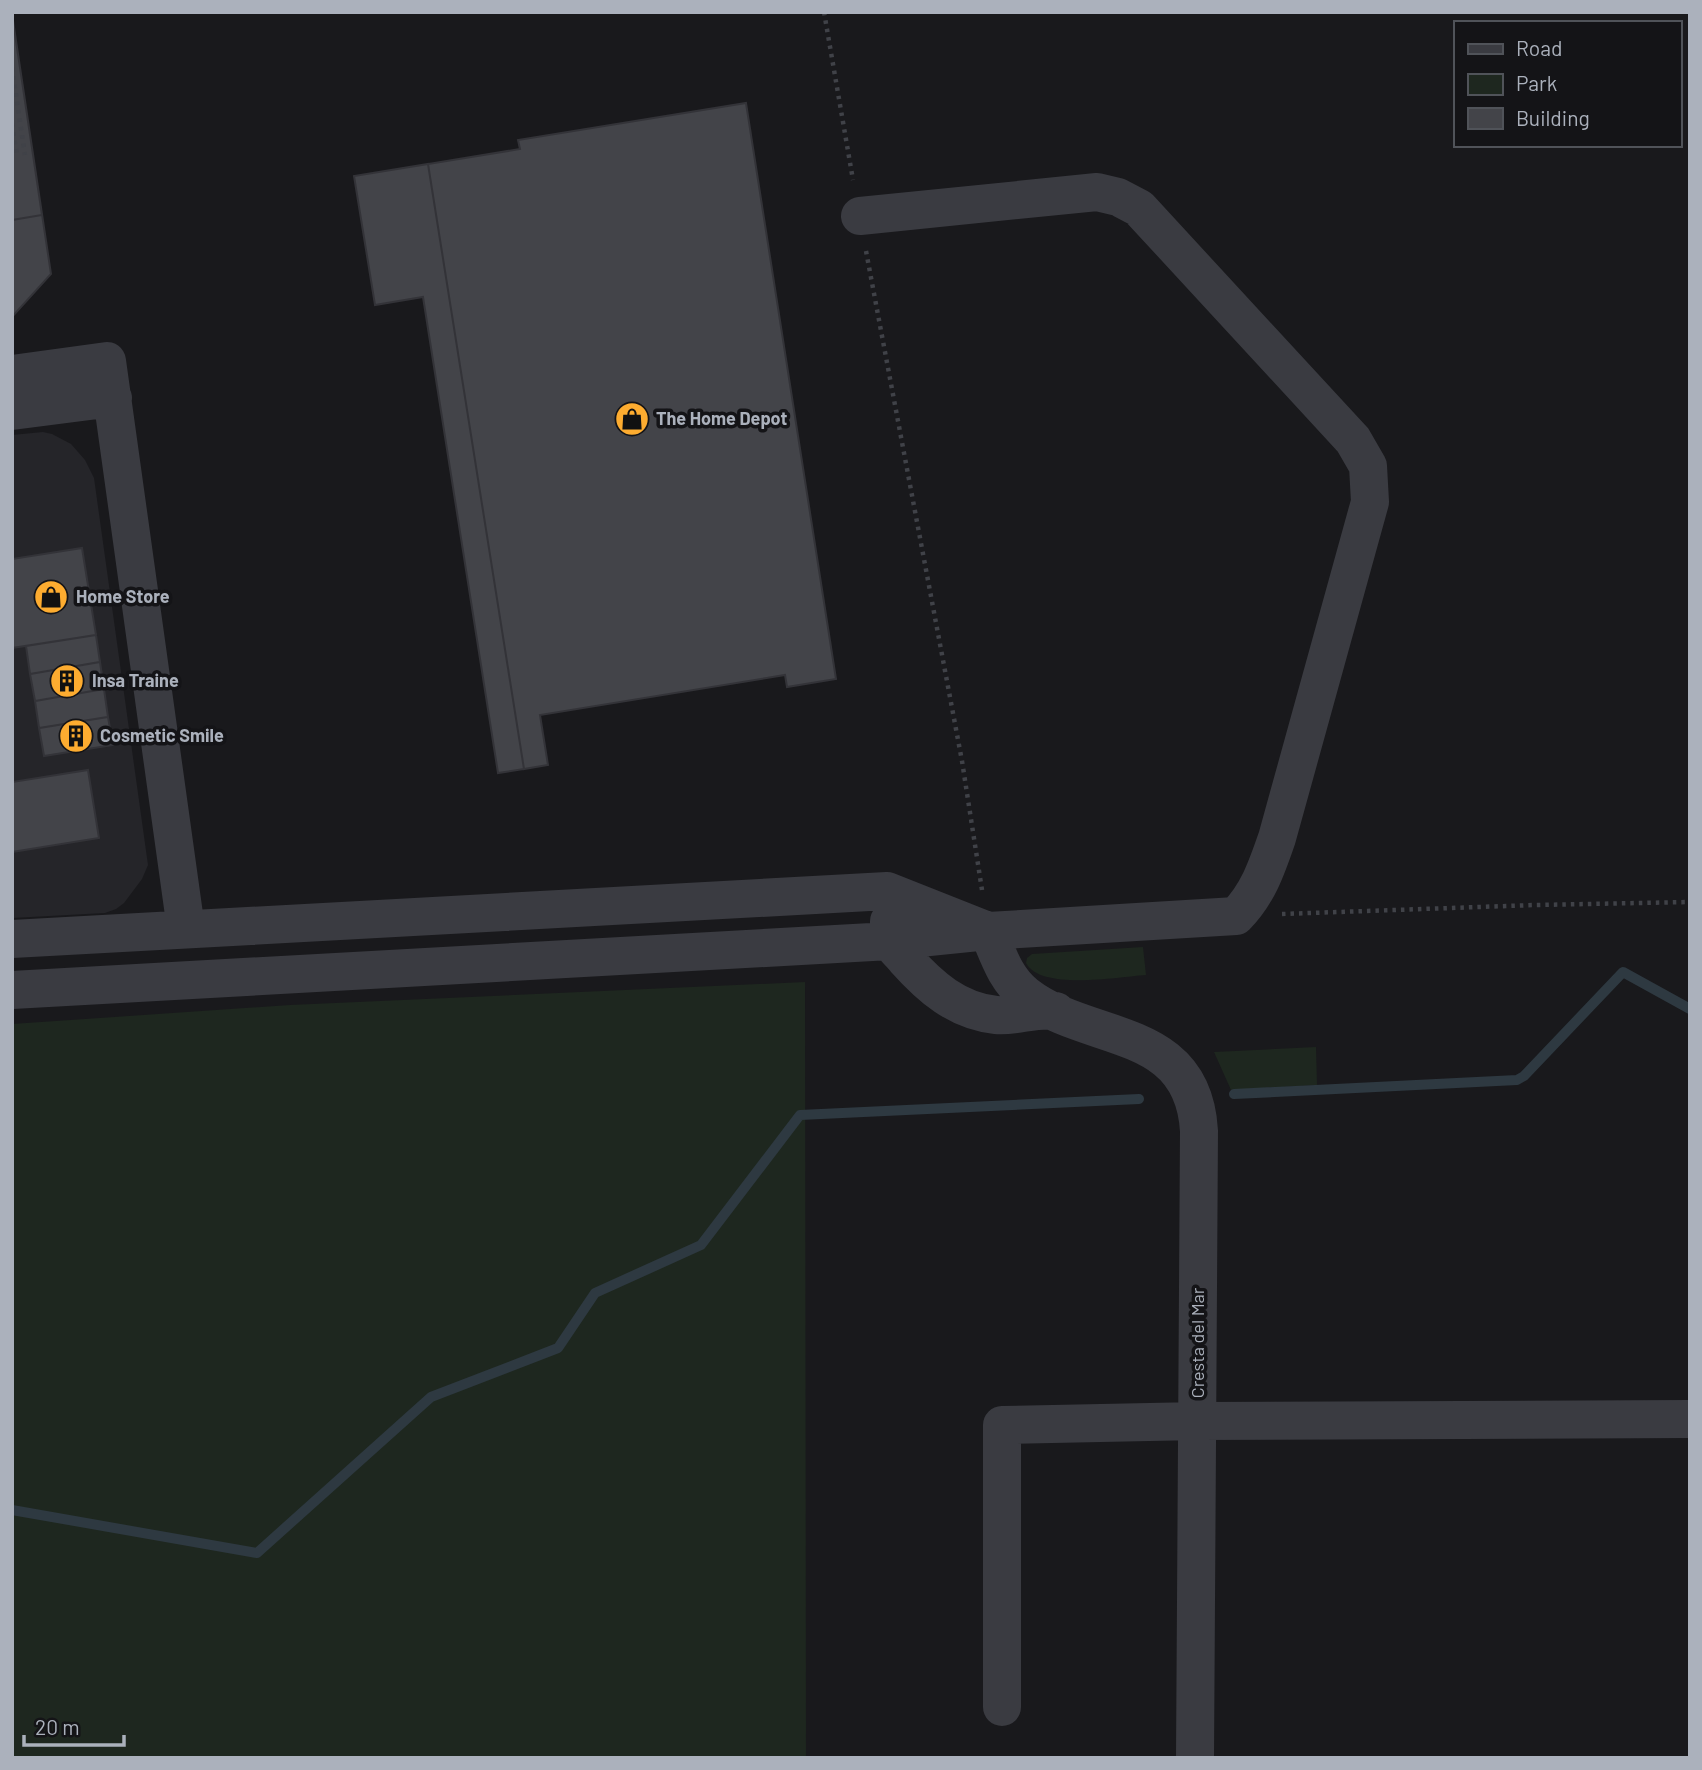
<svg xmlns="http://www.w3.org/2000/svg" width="1702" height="1770" viewBox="0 0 1702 1770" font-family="Barlow,sans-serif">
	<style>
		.built { fill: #252529 }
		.green { fill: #1e271f }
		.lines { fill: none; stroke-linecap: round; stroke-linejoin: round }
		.stream { stroke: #2e3941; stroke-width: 10 }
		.building { fill: #434449; stroke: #333338; stroke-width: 2 }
		.path { stroke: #404248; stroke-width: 4.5; stroke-dasharray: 3.5 5; stroke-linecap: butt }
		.minor { stroke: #3a3b41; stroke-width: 38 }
		.labels { text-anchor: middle; stroke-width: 7; stroke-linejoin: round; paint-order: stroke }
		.poi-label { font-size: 18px; font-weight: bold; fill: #abb1bc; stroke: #141417; text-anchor: start }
		.street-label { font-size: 18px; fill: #abb1bc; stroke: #141417 }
	</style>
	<rect width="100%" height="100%" fill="#19191c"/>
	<!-- built -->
	<path class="built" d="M43,432L52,434L71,444L85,460L94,478L148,865L142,879L124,903L116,909L105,913L12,918V435Z"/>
	<!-- green -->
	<path class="green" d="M1143,947L1146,975C1118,977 1041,991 1026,963L1027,958L1032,954Z
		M805,982L806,1758H12V1024L290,1005Z
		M1316,1047L1317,1085L1231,1090L1214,1052Z"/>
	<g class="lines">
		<!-- stream -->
		<path class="stream" d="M1234,1094L1517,1080L1524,1076L1623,972L1690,1009
			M12,1510L257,1553L431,1397L558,1348L595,1293L701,1245L800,1115L1139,1099"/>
	</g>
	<!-- building -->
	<path class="building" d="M12,14L42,215L12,220Z
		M12,14L51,274L12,317Z
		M746,103L836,679L787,687L785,675L540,715L548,765L524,769L428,164L520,149L518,140Z
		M428,164L524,769L498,773L423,297L375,305L354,176Z
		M82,548L96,635L12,648V559Z
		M96,635L100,662L30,674L26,646Z
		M100,662L104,689L35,701L30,674Z
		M104,689L108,717L39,728L35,701Z
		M108,717L113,745L44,756L39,728Z
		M88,770L99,838L12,852V782Z"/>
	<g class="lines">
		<!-- path -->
		<path class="path" d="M824,12L853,180
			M12,68L25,155
			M12,124L17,156
			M866,251L962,761L982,890
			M1282,914L1535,905L1690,902"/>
		<!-- minor -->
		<path class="minor" d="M12,374L107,361L186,929
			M12,411L113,398
			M889,921C889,927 888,937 891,942C894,948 901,954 905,959C930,987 957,1011 996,1015C1016,1017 1035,1008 1056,1011
			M12,939L887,891L988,931C998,954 1005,979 1026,995C1089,1044 1193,1024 1199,1131L1195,1758
			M12,990L890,941L988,931L1236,916C1258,894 1267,867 1277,838L1370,502L1368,466L1353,440L1139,208L1118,197L1097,192L860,216
			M1002,1707V1425L1198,1421L1690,1419"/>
	</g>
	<!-- icons -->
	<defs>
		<g id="shop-disc" transform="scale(1.75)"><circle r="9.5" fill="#fdac30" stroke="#141417"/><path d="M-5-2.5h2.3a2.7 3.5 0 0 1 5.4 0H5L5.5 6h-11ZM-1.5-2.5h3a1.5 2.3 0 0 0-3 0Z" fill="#111"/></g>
		<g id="building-disc" transform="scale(1.75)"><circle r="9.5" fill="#fdac30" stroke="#141417"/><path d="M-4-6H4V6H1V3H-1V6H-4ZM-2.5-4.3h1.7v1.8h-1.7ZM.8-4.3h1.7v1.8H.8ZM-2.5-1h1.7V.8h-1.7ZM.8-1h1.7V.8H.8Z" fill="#111"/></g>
	</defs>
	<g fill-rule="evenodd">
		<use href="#shop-disc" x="632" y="419"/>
		<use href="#shop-disc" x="51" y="597"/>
		<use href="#building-disc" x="67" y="681"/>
		<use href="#building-disc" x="76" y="736"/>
	</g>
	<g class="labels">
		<!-- poi labels -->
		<g class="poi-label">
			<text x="656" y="425">The Home Depot</text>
			<text x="76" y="603">Home Store</text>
			<text x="92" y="687">Insa Traine</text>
			<text x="100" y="742">Cosmetic Smile</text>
		</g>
		<!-- street labels -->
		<g class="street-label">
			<text transform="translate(1198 1343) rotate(-90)" y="6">Cresta del Mar</text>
		</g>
	</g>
	<!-- border -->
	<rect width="1702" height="1770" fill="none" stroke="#abb1bc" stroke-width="28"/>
	<!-- legend -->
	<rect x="1454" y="21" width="228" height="126" fill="#141417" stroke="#505359" stroke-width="2"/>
	<rect x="1468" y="44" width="35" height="10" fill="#3a3b41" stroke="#505359" stroke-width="2"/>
	<text x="1516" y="56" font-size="21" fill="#abb1bc">Road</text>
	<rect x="1468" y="74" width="35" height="21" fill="#1e271f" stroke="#505359" stroke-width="2"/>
	<text x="1516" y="91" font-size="21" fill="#abb1bc">Park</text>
	<rect x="1468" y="108" width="35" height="21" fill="#434449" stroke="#505359" stroke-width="2"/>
	<text x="1516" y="126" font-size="21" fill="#abb1bc">Building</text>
	<!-- scale -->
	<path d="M24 1735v10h100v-10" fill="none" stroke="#abb1bc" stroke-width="3.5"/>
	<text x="35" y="1735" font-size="21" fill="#abb1bc" stroke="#141417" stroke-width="5" paint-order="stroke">20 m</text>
</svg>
